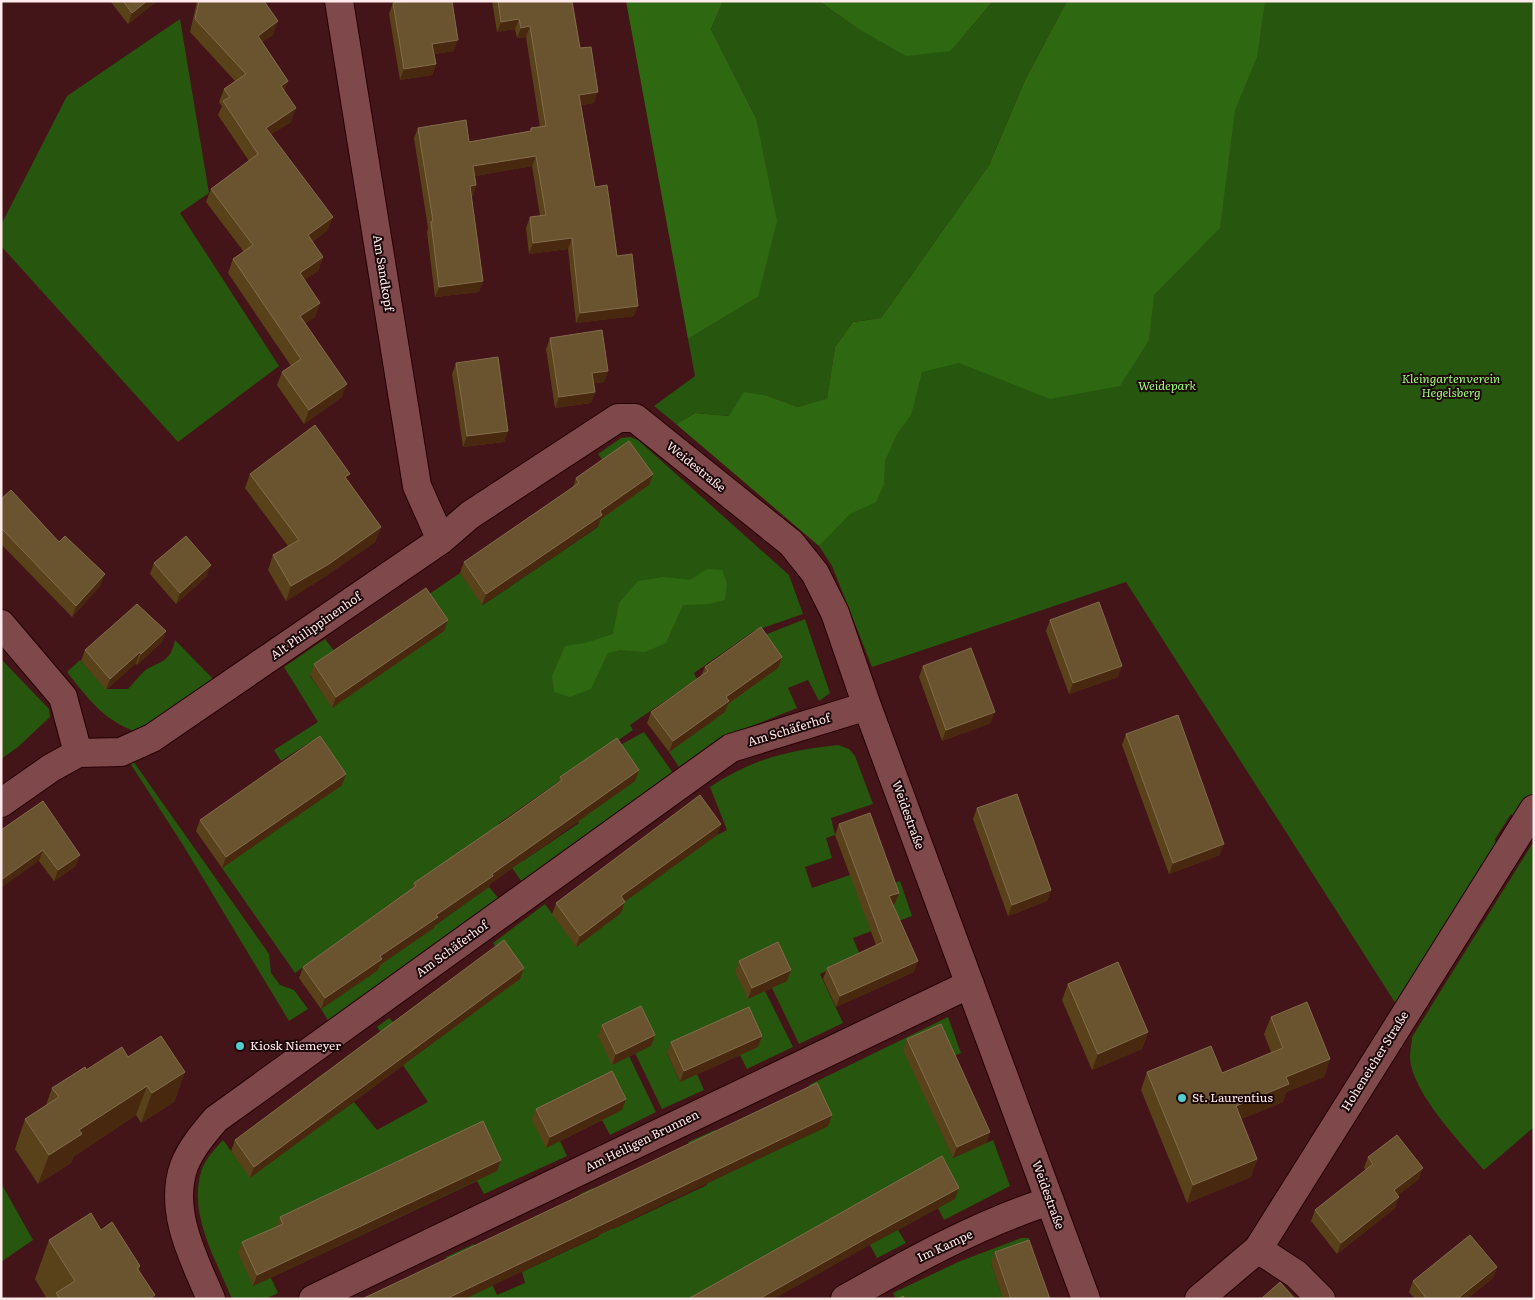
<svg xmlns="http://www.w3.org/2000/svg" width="1535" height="1300" viewBox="0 0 1535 1300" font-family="Literata,serif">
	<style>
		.green { fill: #27560f }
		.forest { fill: #2e6810 }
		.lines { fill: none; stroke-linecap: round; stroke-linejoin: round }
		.minor-casing { stroke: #270004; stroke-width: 30 }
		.minor { stroke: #7f494c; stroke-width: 28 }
		.wall { fill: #594219 }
		.shaded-wall { fill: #48280f }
		.building { fill: #6a542f; stroke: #826c4d }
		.poi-dot { fill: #52cdd0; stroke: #1c0809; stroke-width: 2 }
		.labels { text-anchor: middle; stroke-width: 4; stroke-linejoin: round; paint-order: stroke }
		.street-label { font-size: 12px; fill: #ffebeb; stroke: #1c0809 }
		.park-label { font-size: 12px; font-style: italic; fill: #9cfd76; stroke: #1c0809 }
		.poi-label { font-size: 12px; fill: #ffebeb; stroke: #1c0809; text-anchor: start }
	</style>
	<rect width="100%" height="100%" fill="#431418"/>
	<!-- green -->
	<path class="green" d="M723,1H819L857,28L951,51L993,1H1067L1025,80L989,165L881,318L853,322L835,347L827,400L798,407L768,396L729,416L695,413L676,424L654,406L695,376L688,339L758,297L756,118L711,29Z
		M1209,1H1534V792L1516,820L1511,814L1495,839L1496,850L1396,1004L1126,582L872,667L832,566L819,546L922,372Z
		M180,19L209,193L180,213L279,366L178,442L1,246V225L67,96Z
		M630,437L638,440L789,575L803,614L754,631L694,673L697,679L630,725L633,730L498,824L523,861L579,823L577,820L613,749L644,732L673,773L522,882L488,834L295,973L222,868L342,785L312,741L281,761L274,750L318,722L284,667L325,639L338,656L310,676L333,708L422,599L460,573L483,605L598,527L606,465L598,454L621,438Z
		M805,619L830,693L819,701L808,680L788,688L797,708L722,738L679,767L669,752L724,712L722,708L757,638Z
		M175,640L216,682L140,733C106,723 88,699 67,672L80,660L106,689H128C134,683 140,674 147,669C164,660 170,661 175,640Z
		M1,659L49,709L50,717L18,747L1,759Z
		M838,745L849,749L855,756L873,804L831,818L835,835L826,838L832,858L805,867L812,888L850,875L888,886L900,881L912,916L853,938L860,955L820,974L843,1023L799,1044L772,988L765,991L793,1047L747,1069L740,1055L758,1046L667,1053L680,1082L697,1074L704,1090L662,1109L635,1053L629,1056L656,1112L610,1135L602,1120L622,1110L545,1148L560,1141L567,1156L484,1194L477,1181L253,1286L271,1278L278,1293L266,1299H232C216,1259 187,1213 202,1169C206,1158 216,1148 223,1140L250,1177L354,1102L377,1130L428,1102L377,1027L389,1018L397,1026L520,979L493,943L545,904L576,946L621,913L617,907L717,835L727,830L710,787C752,759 789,750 838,745Z
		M133,761L269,954L271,973L280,985L294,990L308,1009L289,1021L183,845L130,763Z
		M1534,841V1127L1484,1170C1462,1144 1410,1091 1410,1056C1410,1050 1412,1043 1412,1037Z
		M489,887L500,900L329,1022L321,1009L378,970L376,967Z
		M948,1017L961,1053L948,1059L904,1050L953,1158L993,1140L1010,1186L944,1220L938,1208L898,1230L906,1243L877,1258L854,1215L703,1299H467L446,1257L474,1244L497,1295L525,1283L522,1272L599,1236L580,1194L593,1188L613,1229L707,1185L688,1142L715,1130L734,1170L828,1126L809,1085Z
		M1,1183L33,1240L1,1262Z
		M1021,1238H1029L1032,1249L991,1263L1003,1299H896L893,1293L958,1262Z"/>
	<!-- forest -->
	<path class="forest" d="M626,1H723L711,29L756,118L777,221L758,297L688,339Z
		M819,1H993L951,51L906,56L857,28Z
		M1067,1H1265L1257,57L1235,110L1220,228L1154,295L1149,340L1120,386L1050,399L959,363L922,372L911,415L897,434L885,461L884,484L876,502L850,514L819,546L676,424L695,413L729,416L744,392L768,396L798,407L827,399L835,347L853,322L881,318L989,165L1025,80Z
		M707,569L722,570L727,583L725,600L709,604L683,605L666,643L645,652L620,650L608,653L591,689L570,697L554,692L552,676L565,646L585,643L613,634L619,603L638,581L663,577L690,580Z"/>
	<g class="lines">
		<!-- minor casing -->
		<g class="minor-casing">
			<path id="minor" d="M339,1L417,486L441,540
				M1,624L63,697L78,753
				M1,803L51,768L78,753L121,752L152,738L441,540L470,515L618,418H635L791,543L815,573L835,613L867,706L1086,1299
				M1258,1249L1296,1274L1321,1299
				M211,1299C194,1259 168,1211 184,1166C191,1148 204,1133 216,1119L731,748L867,706
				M313,1299L970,984
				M845,1299C908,1263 980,1223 1050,1201
				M1199,1299L1258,1249L1534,809"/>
		</g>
		<!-- minor -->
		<use href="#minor" class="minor"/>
	</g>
	<!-- wall -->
	<path class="wall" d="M110,1H157L128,24Z
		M197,1H264L273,35L262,42L288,81L284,91L291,122L271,134L328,230L312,242L323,257L318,271L304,280L320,303L315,317L305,323L342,397L304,424L277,385L282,372L291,366L228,273L233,259L244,252L206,202L211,189L249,161L218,115L222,106L219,102L224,89L235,81L190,32Z
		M492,1H572L580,48L594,103L581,105L595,187L617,256L634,316L576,323L568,249L529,254L526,228L530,217L540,216L532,166L475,176L476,185L473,196H471L483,281L479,292L435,297L427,232L428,228L414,138L418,128L469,142L530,131L531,128L540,127L526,37L517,38L515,29L497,32Z
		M393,3L454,51L434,54L436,64L432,75L400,80L389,14Z
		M550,338L608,371L604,382L594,383L595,392L591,403L555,408L546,349Z
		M456,363L508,431L504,442L463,447L452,374Z
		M250,474L348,480L381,527L375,542L323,578L286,601L268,570L273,555L288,546L245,488Z
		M576,478L649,485L601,519L598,526L482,605L460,573L464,562L573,487Z
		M1,499L59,542L101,585L72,617L1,544Z
		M154,563L207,576L176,604L150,574Z
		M1050,620L1118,677L1069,694L1046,631Z
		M166,631L162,642L137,665L136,663L106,690L81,661L85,650Z
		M444,631L332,708L310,675L314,664Z
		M782,657L778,668L728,704L725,712L669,752L647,723L651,712L701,676L705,667Z
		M923,666L991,723L942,741L919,677Z
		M1126,734L1220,855L1169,874L1122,745Z
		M560,777L635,781L490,884L489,887L435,924L434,928L380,965L378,970L321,1009L299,978L303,967L412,888L414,883L506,820L558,783Z
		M342,785L222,868L196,831L200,820Z
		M977,808L1051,890L1047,901L1008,916L973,819Z
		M721,824L717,835L625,901L621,913L576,947L552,914L556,903Z
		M839,824L899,893L895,904L893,905L914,972L836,1007L823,979L827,968L876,945L835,835Z
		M1,830L76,866L54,881L39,861Z
		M739,961L787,981L748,999L735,972Z
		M524,968L520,979L250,1178L231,1151L235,1140Z
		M1068,984L1148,1032L1142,1049L1092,1070L1062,1000Z
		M1271,1017L1330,1059L1324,1077L1286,1092L1283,1102L1241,1119L1257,1159L1251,1177L1187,1203L1141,1090L1147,1072L1222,1073L1271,1052L1264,1034Z
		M602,1025L651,1046L612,1065L598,1036Z
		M762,1036L758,1047L680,1082L667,1053L671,1042Z
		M907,1039L990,1132L986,1143L953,1158L903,1050Z
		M128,1057L185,1072L174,1102L141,1123L136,1115L73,1157L71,1163L38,1184L15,1149L25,1119L46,1105L52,1088L86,1070Z
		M626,1099L622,1110L546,1148L532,1120L536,1109Z
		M1368,1157L1419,1179L1398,1195L1395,1208L1337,1254L1311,1221L1315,1210L1366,1170L1364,1168Z
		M497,1171L253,1286L238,1253L242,1242L276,1227L280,1217Z
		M101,1230L140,1266L139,1270L153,1299H47L35,1279L49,1240Z
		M995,1252L1050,1299H1003L991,1263Z
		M1497,1267L1493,1278L1467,1299H1415L1409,1292L1413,1281Z"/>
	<!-- shaded-wall -->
	<path class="shaded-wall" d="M147,1H157L128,24L132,13Z
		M519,19L515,29L497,32L501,22Z
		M278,21L273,35L253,49L258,36Z
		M530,26L526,37L517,38L521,28Z
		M458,40L454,51L428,55L432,44Z
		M436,64L432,75L400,80L404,69Z
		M288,81L283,95L281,86Z
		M598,92L594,103L575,106L579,95Z
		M296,108L291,122L261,141L266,128Z
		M536,156L532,166L470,177L473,166Z
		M476,185L473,196L466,197L470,186Z
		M333,217L328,230L303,248L308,235Z
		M572,238L568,249L529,254L533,243Z
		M323,257L318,271L295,286L300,273Z
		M483,281L479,292L435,297L439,287Z
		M320,303L315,317L296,330L300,316Z
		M638,306L634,316L576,323L580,313Z
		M608,371L604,382L588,384L592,373Z
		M347,384L342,397L304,424L309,410Z
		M595,392L591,403L555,408L559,397Z
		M508,431L504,442L463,447L467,436Z
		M653,474L649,485L601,519L598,526L482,605L486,594L600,511Z
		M381,527L375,542L323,578L286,601L291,586Z
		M211,565L207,576L176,604L180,593Z
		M105,574L101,585L72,617L76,606Z
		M448,620L444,631L332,708L336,697Z
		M166,631L162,642L137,665L141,654Z
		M140,652L136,663L106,690L110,679Z
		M782,657L778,668L728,704L725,712L669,752L673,741L726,697Z
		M1122,666L1118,677L1069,694L1073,683Z
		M995,712L991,723L942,741L946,730Z
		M639,770L635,781L490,884L489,887L435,924L434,928L380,965L378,970L321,1009L325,998L380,956L492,874Z
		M346,774L342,785L222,868L226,857Z
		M721,824L717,835L617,907L621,896Z
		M1224,844L1220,855L1169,874L1173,863Z
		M43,850L39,861L1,888V880Z
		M80,855L76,866L54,881L58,870Z
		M1051,890L1047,901L1008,916L1012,905Z
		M899,893L895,904L885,907L889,896Z
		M625,902L621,913L576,947L580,936Z
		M918,961L914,972L836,1007L840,996Z
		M524,968L520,979L250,1178L254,1167Z
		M791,970L787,981L748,999L752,988Z
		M1148,1032L1142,1049L1092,1070L1098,1054Z
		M655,1035L651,1046L612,1065L616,1054Z
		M762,1036L758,1047L680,1082L684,1071Z
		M1330,1059L1324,1077L1286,1092L1283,1102L1229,1124L1236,1106L1286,1077Z
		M185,1072L174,1102L141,1123L152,1093Z
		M147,1086L136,1115L73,1157L71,1163L38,1184L49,1155L79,1130Z
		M626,1099L622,1110L546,1148L550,1137Z
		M832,1115L828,1126L465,1299H446Z
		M990,1132L986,1143L953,1158L957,1147Z
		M1257,1159L1251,1177L1187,1203L1193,1185Z
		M501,1160L497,1171L253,1286L257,1275Z
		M1423,1168L1419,1179L1390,1201L1394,1190Z
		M959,1188L955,1199L870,1245L774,1299H759L874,1234Z
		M1399,1197L1395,1208L1337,1254L1341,1243Z
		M1497,1267L1493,1278L1467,1299H1457Z"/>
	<!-- building -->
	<path class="building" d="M123,1H147L132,13Z
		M199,1H264L278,21L258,36L288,81L281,86L296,108L266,128L333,217L308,235L323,257L300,273L320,303L300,316L347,384L309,410L282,372L301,359L233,259L253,245L211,189L258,154L223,101L230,97L224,89L246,74L195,19Z
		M406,1H452L458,40L432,44L436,64L404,69L393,3Z
		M498,1H572L580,48L591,47L598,92L579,95L595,187L607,185L617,256L632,254L638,306L580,313L572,238L533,243L530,217L546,215L536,156L473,166L476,185L470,186L483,281L439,287L431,222L433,221L418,128L466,120L469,142L531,131V128L546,126L530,26L521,28L519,19L501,22Z
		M602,330L608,371L592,373L595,392L559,397L550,338Z
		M498,357L508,431L467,436L456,363Z
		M315,425L350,474L345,477L381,527L329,564L291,586L273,555L299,540L250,474Z
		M629,441L653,474L600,511L602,515L486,594L464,562L579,483L576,478Z
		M11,490L59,542L65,536L105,574L76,606L1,528V499Z
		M186,536L211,565L180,593L154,563Z
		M426,588L448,620L336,697L314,664Z
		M1099,602L1122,666L1073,683L1050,620Z
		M137,604L166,631L141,654L140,652L110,679L85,650Z
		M761,627L782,657L726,697L729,701L673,741L651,712L708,671L705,667Z
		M971,648L995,712L946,730L923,666Z
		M1178,715L1224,844L1173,863L1126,734Z
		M320,736L346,774L226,857L200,820Z
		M617,738L639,770L492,874L493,876L436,915L438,917L380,956L382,959L325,998L303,967L416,886L414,883L506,820L562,780L560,777Z
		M1017,794L1051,890L1012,905L977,808Z
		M700,795L721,824L621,896L625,902L580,936L556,903Z
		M43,801L80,855L58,870L43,850L1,880V830Z
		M870,813L899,893L889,896L918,961L840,996L827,968L883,942L839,824Z
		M504,940L524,968L254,1167L235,1140Z
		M778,942L791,970L752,988L739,961Z
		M1118,962L1148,1032L1098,1054L1068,984Z
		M1307,1002L1330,1059L1286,1077L1289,1084L1236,1106L1257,1159L1193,1185L1147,1072L1211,1046L1222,1073L1283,1048L1271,1017Z
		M641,1006L655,1035L616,1054L602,1025Z
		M749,1007L762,1036L684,1071L671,1042Z
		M941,1024L990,1132L957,1147L907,1039Z
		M161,1036L185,1072L152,1093L147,1086L79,1130L82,1134L49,1155L25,1119L59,1097L52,1088L85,1067L86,1070L122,1047L128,1057Z
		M612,1071L626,1099L550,1137L536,1109Z
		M817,1083L832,1115L446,1299H362Z
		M483,1121L501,1160L257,1275L242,1242L283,1224L280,1217Z
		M1397,1135L1423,1168L1394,1190L1399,1197L1341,1243L1315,1210L1373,1164L1368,1157Z
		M942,1156L959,1188L874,1234L759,1299H688Z
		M91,1213L101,1230L112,1222L140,1266L137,1268L155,1295L149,1299H60L56,1293L75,1281L49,1240Z
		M1470,1235L1497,1267L1457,1299H1427L1413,1281Z
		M1029,1240L1050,1299H1011L995,1252Z
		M1280,1282L1295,1299H1261Z
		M903,1296L905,1299H898Z"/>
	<!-- markers -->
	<g class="poi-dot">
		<circle cx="240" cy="1046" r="5"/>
		<circle cx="1182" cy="1098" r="5"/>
	</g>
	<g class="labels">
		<!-- street labels -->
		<g class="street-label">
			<text transform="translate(383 273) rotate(81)" y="4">Am Sandkopf</text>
			<text transform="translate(696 467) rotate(39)" y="4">Weidestraße</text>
			<text transform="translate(316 626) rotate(-35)" y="4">Alt Philippinenhof</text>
			<text transform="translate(789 730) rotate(-17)" y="4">Am Schäferhof</text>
			<text transform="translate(908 815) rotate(70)" y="4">Weidestraße</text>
			<text transform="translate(452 949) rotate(-36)" y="4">Am Schäferhof</text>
			<text transform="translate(1375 1061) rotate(-58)" y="4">Hoheneicher Straße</text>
			<text transform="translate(642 1141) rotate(-26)" y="4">Am Heiligen Brunnen</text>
			<text transform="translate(1048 1195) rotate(70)" y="4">Weidestraße</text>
			<text transform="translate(945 1246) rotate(-25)" y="4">Im Kampe</text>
		</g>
		<!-- park labels -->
		<g class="park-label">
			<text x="1451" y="383">Kleingartenverein<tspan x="1451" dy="14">Hegelsberg</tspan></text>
			<text x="1167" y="390">Weidepark</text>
		</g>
		<!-- poi labels -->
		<g class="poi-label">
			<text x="250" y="1050">Kiosk Niemeyer</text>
			<text x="1192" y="1102">St. Laurentius</text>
		</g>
	</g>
	<!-- border -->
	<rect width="1535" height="1300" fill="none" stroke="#ffebeb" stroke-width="5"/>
</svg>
